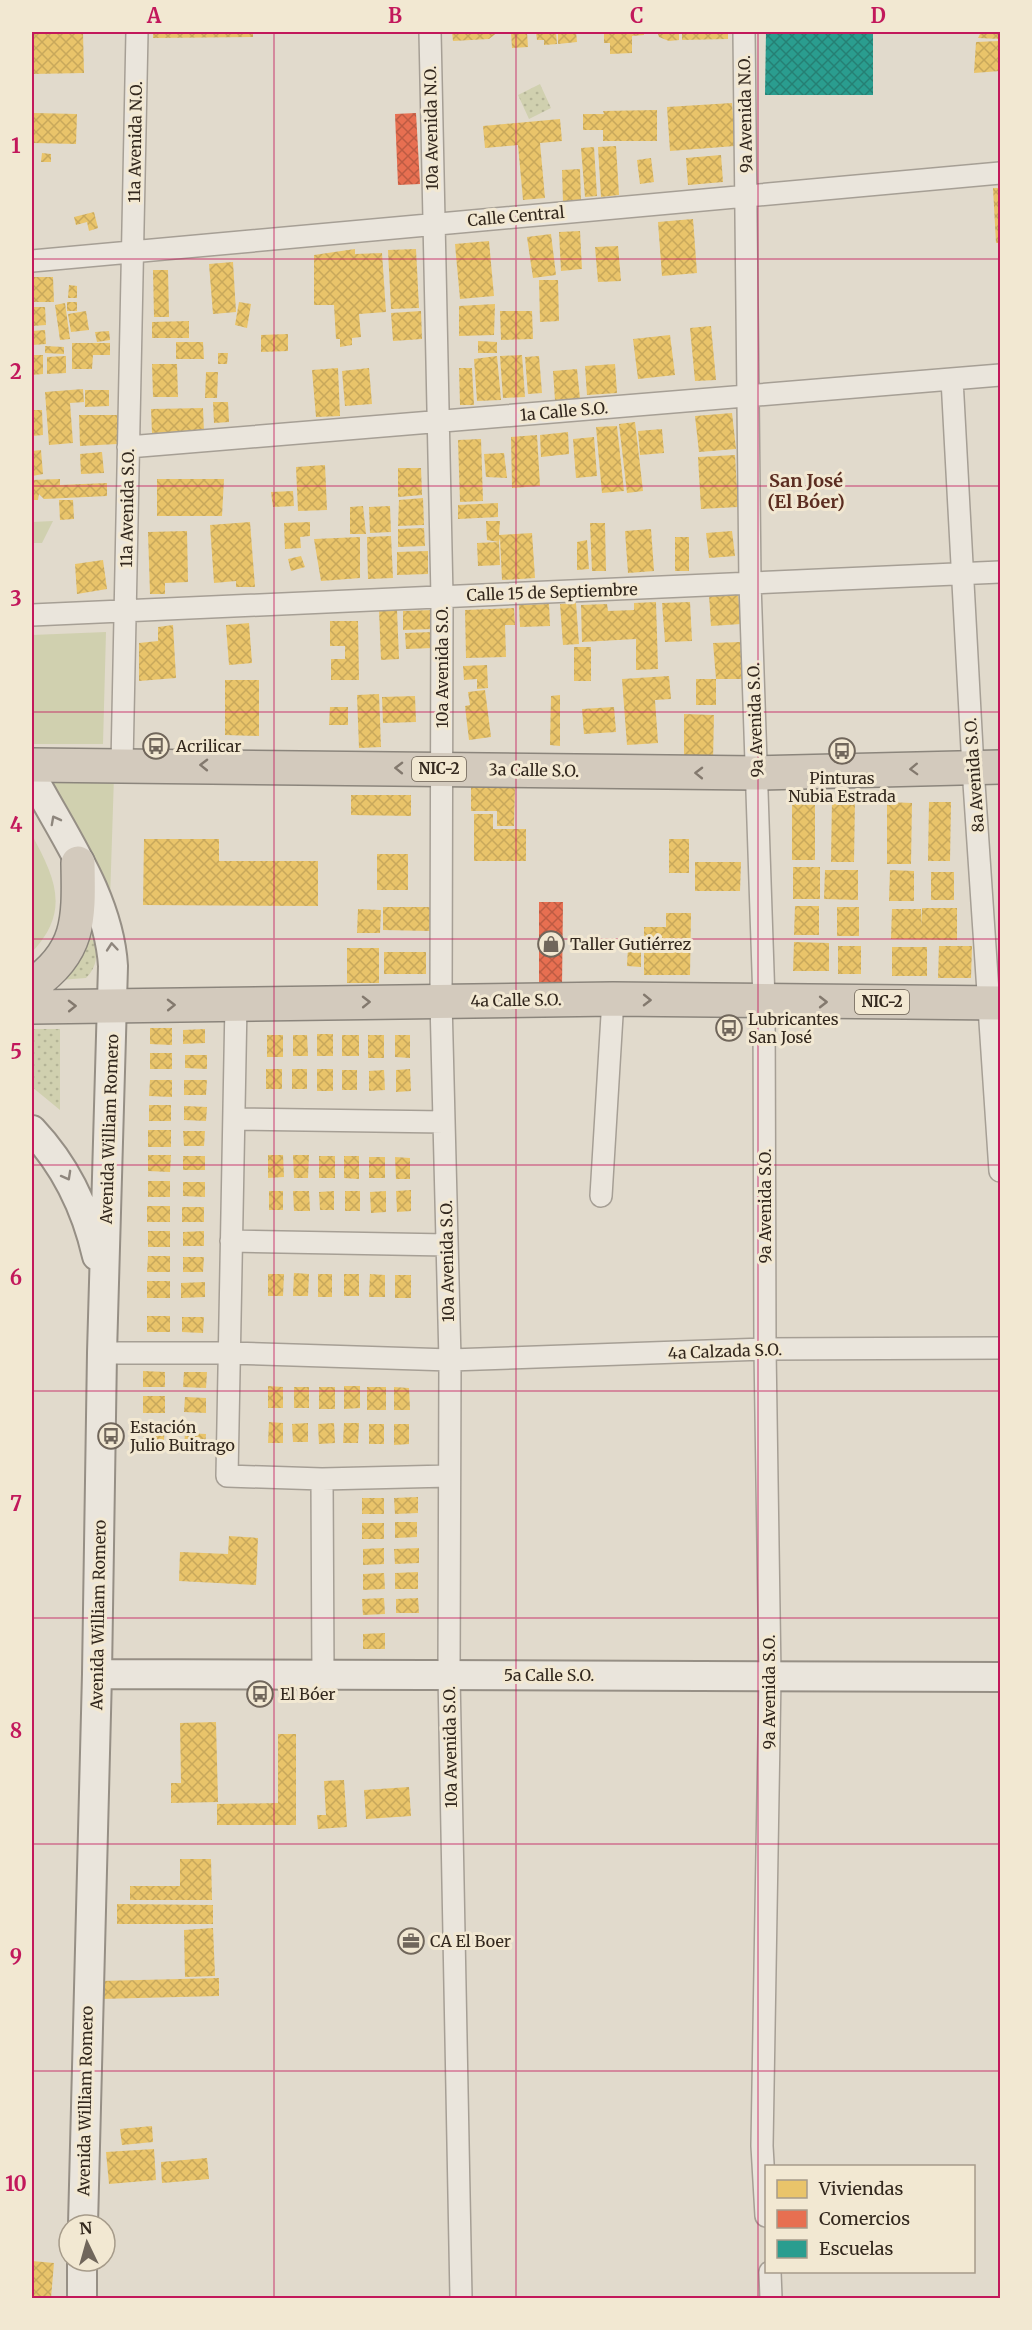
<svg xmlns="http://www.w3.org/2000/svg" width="1032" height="2330" viewBox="0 0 1032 2330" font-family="Merriweather,serif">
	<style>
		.grass { fill: url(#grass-dots) }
		.park { fill: #d0d0af }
		.homes { fill: url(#homes-cross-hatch) }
		.shops { fill: url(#shops-cross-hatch) }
		.schools { fill: url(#schools-cross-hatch) }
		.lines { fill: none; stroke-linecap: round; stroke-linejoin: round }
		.street-casing { stroke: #a69f95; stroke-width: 24 }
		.secondary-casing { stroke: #968f85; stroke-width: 32 }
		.highway-casing { stroke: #8b857c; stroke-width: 36 }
		.street { stroke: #eae5dc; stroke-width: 21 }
		.secondary { stroke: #eae5dc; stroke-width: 28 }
		.highway { stroke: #d3cabd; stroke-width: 33 }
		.oneway { stroke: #83796e }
		.oneway2 { stroke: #8e867d }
		.grid { fill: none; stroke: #c2185b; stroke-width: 1.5; stroke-opacity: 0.55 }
		.labels { text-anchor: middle; stroke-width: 6; stroke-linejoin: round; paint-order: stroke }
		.shield { fill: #f2e8d2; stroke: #6c6254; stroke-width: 1.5 }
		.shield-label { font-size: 15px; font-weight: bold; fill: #33281e }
		.street-label { font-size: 16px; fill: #33281e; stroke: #f2e8d2 }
		.poi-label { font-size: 16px; fill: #33281e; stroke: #f2e8d2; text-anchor: start }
		.neighbourhood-label { font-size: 18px; font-weight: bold; fill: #5c2d21; stroke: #f2e8d2 }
		.neatline { fill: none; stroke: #c2185b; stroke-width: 2 }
		.grid-label { font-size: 20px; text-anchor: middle; font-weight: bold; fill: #c2185b }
	</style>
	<defs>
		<pattern id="grass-dots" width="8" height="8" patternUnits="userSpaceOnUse" patternTransform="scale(1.5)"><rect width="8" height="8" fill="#d0d0af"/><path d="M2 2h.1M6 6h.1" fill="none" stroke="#b3b396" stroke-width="1.8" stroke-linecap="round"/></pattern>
		<pattern id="homes-cross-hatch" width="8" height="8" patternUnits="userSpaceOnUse" patternTransform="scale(1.5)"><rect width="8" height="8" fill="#e9c46a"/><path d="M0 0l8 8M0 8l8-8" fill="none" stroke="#c8a85b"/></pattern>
		<pattern id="shops-cross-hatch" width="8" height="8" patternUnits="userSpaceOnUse" patternTransform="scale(1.5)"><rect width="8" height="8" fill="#e76f51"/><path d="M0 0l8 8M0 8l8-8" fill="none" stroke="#bc5b43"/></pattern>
		<pattern id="schools-cross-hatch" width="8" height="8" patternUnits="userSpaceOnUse" patternTransform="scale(1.5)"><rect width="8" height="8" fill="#2a9d8f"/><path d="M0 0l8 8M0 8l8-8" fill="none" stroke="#258074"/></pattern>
	</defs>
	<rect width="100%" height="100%" fill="#e1dacc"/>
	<!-- grass -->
	<path class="grass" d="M540,84L551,108L529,119L518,95Z
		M83,918C93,939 105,959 86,978L46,981Z
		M32,1029H60V1110L32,1087Z"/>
	<!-- park -->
	<path class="park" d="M53,521L42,543H32V522Z
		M106,632L103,744H32V635Z
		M48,776H114L110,900L102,874Z
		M32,835C55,878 71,911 32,952Z"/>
	<!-- homes -->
	<path class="homes" d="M32,32H83L84,73L32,74Z
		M153,32H253V37L153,38Z
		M452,32H498L489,39L453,41Z
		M511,32H556L557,44L544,45V40H537L536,33L527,32L528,47L512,48Z
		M558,32H576L577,42L558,44Z
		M604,32H644V35L632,36V53L610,54V43H604Z
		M650,32H679V40L669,41L659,37L658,34H651Z
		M682,32H728V39L682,40Z
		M981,32H1000V39L978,38Z
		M1000,41V71L974,73L976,42Z
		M732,103L735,146L670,151L667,107Z
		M657,110V141H603V130H583V114H604L603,111Z
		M34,113L77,114L76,144L33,143Z
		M560,119L562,141L540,143L545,198L523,200L518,145L485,148L483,126Z
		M616,146L619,195L601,197L598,147Z
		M594,147L597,196L585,197L581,148Z
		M42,153L51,154V162H41Z
		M721,155L723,182L688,185L686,158Z
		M651,158L654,182L640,184L637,160Z
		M580,169L581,201L563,202L562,170Z
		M993,188H1000V243H996Z
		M94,212L98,228L89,231L87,222L76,225L74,217Z
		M693,219L697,273L662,276L658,222Z
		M580,231L582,269L561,271L559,232Z
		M551,234L556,275L533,278L527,237Z
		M489,241L494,296L460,299L455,244Z
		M618,246L621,281L598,282L595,247Z
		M355,249V254L382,253L386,312L359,314L361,337L352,338V345L340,347V339H336L334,305H314V255Z
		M416,249L419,308L391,309L388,250Z
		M233,262L236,312L213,314L209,264Z
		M153,270H168L169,317H154Z
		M32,277H53L54,302H32Z
		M539,280H558L559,321L540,322Z
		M69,285L77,286V298H68Z
		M67,302H77V311H67Z
		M239,302L251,304L247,328L235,325Z
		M65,303L70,339L60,340L55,305Z
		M495,304L494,335L459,336V306Z
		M32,307H45L46,325L32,326Z
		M86,311L89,330L71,332L68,314Z
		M421,311L422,339L393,341L391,313Z
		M500,311H532L533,339L501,340Z
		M189,321V338H152V322Z
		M711,326L716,380L695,381L690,328Z
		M45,330L46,344L32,345V331Z
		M109,331L110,340L97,342L95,332Z
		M288,334V351L261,352V335Z
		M670,335L675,375L638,379L633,339Z
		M478,341L497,342V353H478Z
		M176,342H203L204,359H176Z
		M72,343H110V355H93L92,369H72Z
		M45,346L64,347V354L45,353Z
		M218,353H228L227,364H218Z
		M32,355H43V374L32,375Z
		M522,355L525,397L503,398L500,356Z
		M66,356V373L47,374V357Z
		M497,356L501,400L477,401L474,359Z
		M539,356L542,393L528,394L525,357Z
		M152,364H177L178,397H153Z
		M615,364L617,393L587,395L585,366Z
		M338,368L340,416L316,417L312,370Z
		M369,368L372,404L345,406L342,371Z
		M459,368H472L474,405H460Z
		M577,369L580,399L555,400L553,371Z
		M206,372H218L217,398H205Z
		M83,389L84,402L70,403L73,443L49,445L45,392Z
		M85,390H109V406L85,407Z
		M213,402H228L229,422L214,423Z
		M203,408L204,432L152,433L151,409Z
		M32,410H42L43,435L32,436Z
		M732,413L736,449L699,452L695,416Z
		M79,415H117V444L80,446Z
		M635,422L643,491L627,493L619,424Z
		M617,426L624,491L602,493L596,427Z
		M662,429L664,453L640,455L638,431Z
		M568,432L569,454L541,457L540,435Z
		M537,435L540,486L512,488L511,437Z
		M594,437L597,476L576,478L573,439Z
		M481,439L483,501L460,502L458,440Z
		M41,450L43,474L32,476V451Z
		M102,452L104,473L81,474L80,454Z
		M504,453L507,478L486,477L484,454Z
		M735,455L738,507L701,509L698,457Z
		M325,465L327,510L298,511L296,467Z
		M398,468H421L422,495L398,497Z
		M60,479V485L107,483V496L44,499L39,494L38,500H32V480Z
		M157,479H224L222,516H157Z
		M293,491L294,506L273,507L271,492Z
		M423,498L424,525L398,526L399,500Z
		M59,500H73L74,519L60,520Z
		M498,503V517L458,519V505Z
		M363,506L366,534H350V507Z
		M390,506L391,532L370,533L369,507Z
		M486,521H500L499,535L532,533L535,578L502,580L500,538L499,542L487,540Z
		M250,522L255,587H236V581L214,583L210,525Z
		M310,522V536L300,537L301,548L285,549L284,523Z
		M590,523H605L606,571H592Z
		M424,528L425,546L398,547V529Z
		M651,529L654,571L628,573L625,531Z
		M187,531L188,582L165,583V594H150L148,532Z
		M732,531L735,556L709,558L706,533Z
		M391,536L393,578L368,579L367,537Z
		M360,537V578L321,581L314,539Z
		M675,537H689V571H675Z
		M587,540L589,569L577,570V542Z
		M499,542L500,565L478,566L477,543Z
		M428,551V574L397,575V552Z
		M301,556L305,567L291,571L288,559Z
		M103,560L107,589L77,594L75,564Z
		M738,593L741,624L711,626L709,595Z
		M656,602L658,669L636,670V639L582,642L581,605L607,604L608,611L634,610V603Z
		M690,602L692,641L665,642L662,603Z
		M576,603L579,644L563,645L560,604Z
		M549,604L550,626L520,627L519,605Z
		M514,608L515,625H505L506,657L466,658L465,610Z
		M379,610H397L399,659L381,660Z
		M433,610L434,629L403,630V611Z
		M330,621H358L359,680H331V659H345V646H330Z
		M249,623L252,663L229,665L226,625Z
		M173,625L176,678L139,681V643L158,641V627Z
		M433,632V648L406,649L405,633Z
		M740,642L743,679H716L713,643Z
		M574,647H591V681H574Z
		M487,665L488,688L477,689V679L464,680L463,666Z
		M669,676L671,699L655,700L658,743L627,745L622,679Z
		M696,679H716V705H696Z
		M225,680H259V736L225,735Z
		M485,690L491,737L469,740L465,706L470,705L468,692Z
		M379,694L381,747L359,748L357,695Z
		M560,695V746L550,745L551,696Z
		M415,696L416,722L383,723L382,697Z
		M330,707H348V725H329Z
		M614,707L616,732L584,734L582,709Z
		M684,714L714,715L713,761H684Z
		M471,787H515L514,826H497V811H471Z
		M351,795H411V816L351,815Z
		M832,799H855L854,862H831Z
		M792,800H815V860H792Z
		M887,802L912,803L911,864H887Z
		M929,802H951L950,861H928Z
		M474,814H493V829H526V861H474Z
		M144,839H219V861H318V906L143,905Z
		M669,839H689V873H669Z
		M377,854H408V890H377Z
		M695,862H741L740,891H695Z
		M793,867H820V899H793Z
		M825,870H858V900L824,899Z
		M890,870L914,871V901H889Z
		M931,872H954V900H931Z
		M795,906H819V935H794Z
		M383,907H430V931L383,930Z
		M837,907H859V936H837Z
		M922,908H957V940L891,939L892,909H921L922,926Z
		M358,909L381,910L380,933H357Z
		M666,913H691L690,975H644V927H666Z
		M794,942L829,943V971H793Z
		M628,945H641V967L627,966Z
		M838,946H861V974H838Z
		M939,946H972L971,978H938Z
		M892,947H927V976H892Z
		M347,948H379V983H347Z
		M384,952H426V974H384Z
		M150,1028H172V1045L150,1044Z
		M205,1029V1043L183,1044V1030Z
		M317,1034H333V1056H317Z
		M267,1035H283V1057H267Z
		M293,1035H307L308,1056H293Z
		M342,1035H359V1056H342Z
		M368,1035H384V1058H368Z
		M395,1035H410V1058L395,1057Z
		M150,1053H172V1069H150Z
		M185,1055H207V1069L185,1068Z
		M266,1069H282V1089H266Z
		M292,1069H307V1089H292Z
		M317,1069H333V1091H317Z
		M410,1069L411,1091L396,1092V1070Z
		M342,1070H357V1090H342Z
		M384,1070L385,1090L369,1091V1071Z
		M150,1080H172V1097L149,1096Z
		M184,1080H207L206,1095H184Z
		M149,1105H171V1121H149Z
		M184,1106L207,1107L206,1121L184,1120Z
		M148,1130H171V1147H148Z
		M183,1131H205L204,1146H184Z
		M148,1155H171L170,1172L148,1171Z
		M268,1155H283L284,1177L268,1178Z
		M293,1155H309L308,1178H294Z
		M183,1156H205V1170H183Z
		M319,1156H335V1178H319Z
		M344,1156H359V1179L344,1178Z
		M369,1157H385V1178H369Z
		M395,1157L410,1158V1179H396Z
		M148,1181H170V1197H148Z
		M183,1182H205V1197L183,1196Z
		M411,1190V1211L397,1212L396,1191Z
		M269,1191H283V1210H269Z
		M293,1191H309L310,1211H294Z
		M334,1191V1210H320L319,1192Z
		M345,1191H360V1211H345Z
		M386,1191V1212L371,1213L370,1192Z
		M147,1206H170V1222H147Z
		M182,1207H204V1222H182Z
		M148,1231H170V1247H148Z
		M204,1231V1246H183V1232Z
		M148,1256H170V1272H147Z
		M183,1257H204L203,1272H183Z
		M294,1273L309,1274L308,1296H293Z
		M268,1274H284L283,1296H268Z
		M318,1274H332V1297H318Z
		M344,1274H359V1296H344Z
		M370,1274L385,1275V1297H369Z
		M395,1275H411V1298H395Z
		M147,1281H170V1298H147Z
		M205,1282V1297L181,1298V1283Z
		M147,1316H170V1332H147Z
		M182,1317H204L203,1333L182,1332Z
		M143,1371L165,1372V1387H143Z
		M184,1372H207L206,1388L183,1387Z
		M268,1386L283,1387V1408H268Z
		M344,1386H360V1408L344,1409Z
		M294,1387H309V1408H294Z
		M319,1387H335V1409H319Z
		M367,1387H386V1410H367Z
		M394,1387L409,1388L410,1410H394Z
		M143,1396H165V1413H143Z
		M185,1397L206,1398V1413L184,1412Z
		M144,1422L165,1423L164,1440L143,1439Z
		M269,1422L283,1423V1443H268Z
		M308,1423V1442H293L292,1424Z
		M334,1423L335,1443L319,1444L318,1424Z
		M344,1423H359L358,1443H343Z
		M369,1424H384V1444H369Z
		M394,1424H409V1444L394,1445Z
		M185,1433L206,1434L205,1448L184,1447Z
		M418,1497V1513L395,1514L394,1498Z
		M362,1498H384V1514H362Z
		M395,1522H417V1537L395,1538Z
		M362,1523H384V1539H362Z
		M229,1536L258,1538L256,1585L179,1581L180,1552L228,1554Z
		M384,1548V1564L363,1565V1549Z
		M419,1548V1563L395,1564L394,1549Z
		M418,1572V1589H395V1573Z
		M384,1573L385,1589L363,1590V1574Z
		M384,1598L385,1614L363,1615L362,1599Z
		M418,1598L419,1613H396V1599Z
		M385,1633V1649H363V1634Z
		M216,1722L218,1802L171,1803V1783H181L180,1723Z
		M278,1734H296V1825H217V1804L278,1803Z
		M344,1780L347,1827L318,1829L317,1815H326L324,1781Z
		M409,1787L411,1816L366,1819L364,1790Z
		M180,1859H211L212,1900H130V1886H180Z
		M117,1904L213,1905V1924H117Z
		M213,1928L215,1976L185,1977L184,1930Z
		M219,1978V1996L100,1999V1981Z
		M152,2126L153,2142L122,2145L120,2129Z
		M154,2149L156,2180L109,2184L106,2152Z
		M207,2158L209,2179L162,2183L161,2162Z
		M32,2261L54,2263L51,2298H32Z"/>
	<!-- shops -->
	<path class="shops" d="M416,113L420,184L398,185L395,114Z
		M539,902H563L562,987L539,986Z"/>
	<!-- schools -->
	<path class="schools" d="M766,32H873V95H765Z"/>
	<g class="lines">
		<!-- street casing -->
		<g class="street-casing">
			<path id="street" d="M430,32L442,597L441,1001L450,1360L449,1675L461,2298
				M744,32L750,583L764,1001L765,1349L770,1676L762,2146L766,2216
				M32,261L1000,173
				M952,379L973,768L1000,1171
				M128,447L1000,375
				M32,615L1000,572
				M122,764L137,32
				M236,1004L227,1476L322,1479L449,1476
				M234,1119L444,1122
				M601,1196L613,999
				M231,1241L447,1245
				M102,1353H229L450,1360L765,1349L1000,1348
				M322,1479L323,1675
				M770,2272L771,2298"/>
		</g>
		<!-- secondary casing -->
		<g class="secondary-casing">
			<path id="secondary" d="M32,776C64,836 109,898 113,966L102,1353L97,1674L83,2225
				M32,1130C65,1165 86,1208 97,1256
				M97,1674L1000,1677
				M82,2298V2261"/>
		</g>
		<!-- highway casing -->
		<g class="highway-casing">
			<path id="highway" d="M32,765L757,773L1000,767
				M32,985C81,952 79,917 78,863
				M32,1007L613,999L1000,1003"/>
		</g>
		<!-- street -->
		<use href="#street" class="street"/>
		<!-- secondary -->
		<use href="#secondary" class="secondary"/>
		<!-- highway -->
		<use href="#highway" class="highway"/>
	</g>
	<!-- one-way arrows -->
	<defs><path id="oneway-chevron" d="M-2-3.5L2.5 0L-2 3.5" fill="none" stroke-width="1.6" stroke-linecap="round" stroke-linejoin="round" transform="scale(1.5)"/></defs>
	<g class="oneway">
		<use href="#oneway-chevron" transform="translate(204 765) rotate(-179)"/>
		<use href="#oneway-chevron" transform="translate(399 768) rotate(-179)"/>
		<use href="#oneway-chevron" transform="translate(914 769) rotate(178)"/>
		<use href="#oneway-chevron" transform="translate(699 773) rotate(-179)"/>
		<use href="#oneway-chevron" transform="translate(647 1000) rotate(1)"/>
		<use href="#oneway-chevron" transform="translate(366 1002) rotate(-1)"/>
		<use href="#oneway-chevron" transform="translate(823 1002)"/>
		<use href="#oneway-chevron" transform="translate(171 1005) rotate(-1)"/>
		<use href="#oneway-chevron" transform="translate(72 1006) rotate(-1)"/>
	</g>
	<g class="oneway2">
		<use href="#oneway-chevron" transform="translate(55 820) rotate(-118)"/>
		<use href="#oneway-chevron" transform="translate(112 947) rotate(-95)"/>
		<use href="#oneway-chevron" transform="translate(67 1176) rotate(61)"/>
	</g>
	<!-- grid -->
	<path class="grid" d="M274,32V2298M516,32V2298M758,32V2298M32,259H1000M32,486H1000M32,712H1000M32,939H1000M32,1165H1000M32,1391H1000M32,1618H1000M32,1844H1000M32,2071H1000"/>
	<!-- icons -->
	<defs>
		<g id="bus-ring" transform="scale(1.35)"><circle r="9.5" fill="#f2e8d2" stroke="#70665b" stroke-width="1.5"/><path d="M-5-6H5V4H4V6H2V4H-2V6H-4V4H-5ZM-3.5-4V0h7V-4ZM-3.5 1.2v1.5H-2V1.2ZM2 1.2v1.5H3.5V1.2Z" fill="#70665b"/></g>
		<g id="shop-ring" transform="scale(1.35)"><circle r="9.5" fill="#f2e8d2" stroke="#70665b" stroke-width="1.5"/><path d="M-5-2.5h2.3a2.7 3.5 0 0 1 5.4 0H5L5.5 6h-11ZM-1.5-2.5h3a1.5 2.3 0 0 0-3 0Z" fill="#70665b"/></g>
		<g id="office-ring" transform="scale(1.35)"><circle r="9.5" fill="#f2e8d2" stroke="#70665b" stroke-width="1.5"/><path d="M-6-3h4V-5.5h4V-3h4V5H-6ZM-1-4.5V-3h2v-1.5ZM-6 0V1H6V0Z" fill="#70665b"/></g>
	</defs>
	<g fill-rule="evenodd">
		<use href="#bus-ring" x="156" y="746"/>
		<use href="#bus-ring" x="842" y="751"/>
		<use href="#shop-ring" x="551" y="944"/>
		<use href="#bus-ring" x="729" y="1028"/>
		<use href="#bus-ring" x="111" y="1436"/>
		<use href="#bus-ring" x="260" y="1694"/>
		<use href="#office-ring" x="411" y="1941"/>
	</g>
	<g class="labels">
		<!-- shield labels -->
		<g class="shield">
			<rect x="412" y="757" width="54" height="24" rx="4.5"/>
			<rect x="855" y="990" width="54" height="24" rx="4.5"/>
		</g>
		<g class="shield-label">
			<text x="439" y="774">NIC-2</text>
			<text x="882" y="1007">NIC-2</text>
		</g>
		<!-- street labels -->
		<g class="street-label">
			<text transform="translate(745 114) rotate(-91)" y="6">9a Avenida N.O.</text>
			<text transform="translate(431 128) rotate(-91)" y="6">10a Avenida N.O.</text>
			<text transform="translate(135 142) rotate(-89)" y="6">11a Avenida N.O.</text>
			<text transform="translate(516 216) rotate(-5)" y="6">Calle Central</text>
			<text transform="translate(564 411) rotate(-5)" y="6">1a Calle S.O.</text>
			<text transform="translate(127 508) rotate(-89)" y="6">11a Avenida S.O.</text>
			<text transform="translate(552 592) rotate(-2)" y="6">Calle 15 de Septiembre</text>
			<text transform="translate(442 667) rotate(-90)" y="6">10a Avenida S.O.</text>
			<text transform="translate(755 720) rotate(-92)" y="6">9a Avenida S.O.</text>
			<text transform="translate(534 770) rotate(1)" y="6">3a Calle S.O.</text>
			<text transform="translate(974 775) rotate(-94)" y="6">8a Avenida S.O.</text>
			<text transform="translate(516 1000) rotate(-1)" y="6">4a Calle S.O.</text>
			<text transform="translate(109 1129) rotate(-88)" y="6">Avenida William Romero</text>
			<text transform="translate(765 1206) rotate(-90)" y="6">9a Avenida S.O.</text>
			<text transform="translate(447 1261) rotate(-91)" y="6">10a Avenida S.O.</text>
			<text transform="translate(725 1351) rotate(-2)" y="6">4a Calzada S.O.</text>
			<text transform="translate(98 1615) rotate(-89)" y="6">Avenida William Romero</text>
			<text x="549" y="1681">5a Calle S.O.</text>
			<text transform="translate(769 1692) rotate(-90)" y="6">9a Avenida S.O.</text>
			<text transform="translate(450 1747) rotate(-91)" y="6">10a Avenida S.O.</text>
			<text transform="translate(85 2101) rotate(-89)" y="6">Avenida William Romero</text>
		</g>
		<!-- poi labels -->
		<g class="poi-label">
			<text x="176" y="752">Acrilicar</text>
			<text x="842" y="784" text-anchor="middle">Pinturas<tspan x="842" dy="18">Nubia Estrada</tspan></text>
			<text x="570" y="950">Taller Gutiérrez</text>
			<text x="748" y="1025">Lubricantes<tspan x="748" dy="18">San José</tspan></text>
			<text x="130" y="1433">Estación<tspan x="130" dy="18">Julio Buitrago</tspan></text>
			<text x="280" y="1700">El Bóer</text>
			<text x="430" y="1947">CA El Boer</text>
		</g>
		<!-- neighbourhood labels -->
		<g class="neighbourhood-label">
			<text x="806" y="487">San José<tspan x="806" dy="21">(El Bóer)</tspan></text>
		</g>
	</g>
	<!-- border -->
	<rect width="1032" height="2330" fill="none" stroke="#f2e8d2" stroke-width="66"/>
	<!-- legend -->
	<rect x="765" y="2165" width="210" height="108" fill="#f2e8d2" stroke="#a69b8a" stroke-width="1.5"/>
	<rect x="777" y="2180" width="30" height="18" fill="#e9c46a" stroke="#a69b8a" stroke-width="1.5"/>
	<text x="819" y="2195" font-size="18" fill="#33281e">Viviendas</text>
	<rect x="777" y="2210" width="30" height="18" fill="#e76f51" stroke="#a69b8a" stroke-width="1.5"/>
	<text x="819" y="2225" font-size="18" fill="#33281e">Comercios</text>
	<rect x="777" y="2240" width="30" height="18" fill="#2a9d8f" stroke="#a69b8a" stroke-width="1.5"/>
	<text x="819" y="2255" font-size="18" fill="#33281e">Escuelas</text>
	<!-- north arrow -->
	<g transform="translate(87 2243) rotate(355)"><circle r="28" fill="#f2e8d2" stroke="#a69b8a" stroke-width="1.5"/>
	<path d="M0-4.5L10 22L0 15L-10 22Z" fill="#70665b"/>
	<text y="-9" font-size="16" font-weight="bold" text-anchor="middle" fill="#33281e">N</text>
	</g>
	<rect x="33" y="33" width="966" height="2264" class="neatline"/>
	<g class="grid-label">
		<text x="154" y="23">A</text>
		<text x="395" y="23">B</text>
		<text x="637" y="23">C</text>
		<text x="878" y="23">D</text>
		<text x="16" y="153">1</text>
		<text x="16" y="379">2</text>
		<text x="16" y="606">3</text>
		<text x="16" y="832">4</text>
		<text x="16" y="1059">5</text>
		<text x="16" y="1285">6</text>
		<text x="16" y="1511">7</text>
		<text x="16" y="1738">8</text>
		<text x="16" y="1964">9</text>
		<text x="16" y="2191">10</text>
	</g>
</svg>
